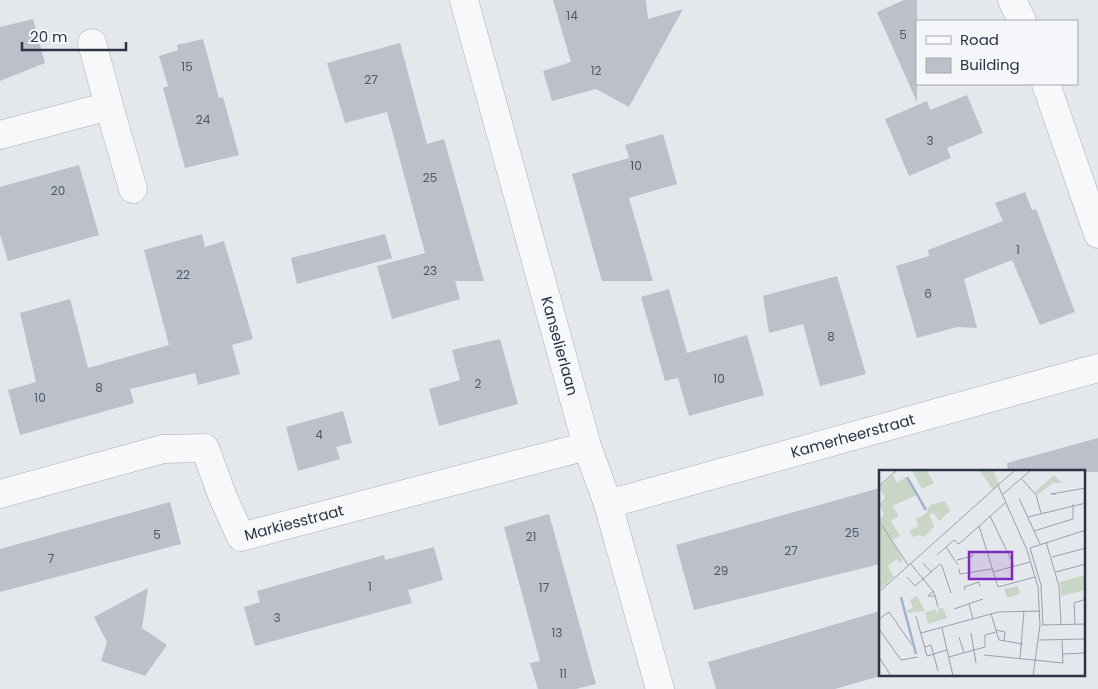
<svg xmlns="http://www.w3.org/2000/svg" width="1098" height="689" viewBox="0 0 1098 689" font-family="Poppins,sans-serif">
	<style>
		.building { fill: #bbc0ca }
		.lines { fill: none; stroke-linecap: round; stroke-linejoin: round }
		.minor-casing { stroke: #a9aeb7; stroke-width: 29 }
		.minor { stroke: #f7f8fa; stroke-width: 28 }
		.labels { text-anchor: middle; stroke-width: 4; stroke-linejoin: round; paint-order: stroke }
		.number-label { font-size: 12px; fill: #4f5766 }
		.street-label { font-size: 15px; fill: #2b3445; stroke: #f4f6f9 }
		.inset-river { fill: none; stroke: #9fb4cc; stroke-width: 2.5 }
		.inset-road { fill: none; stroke: #9a9fa9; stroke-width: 1 }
		.view { fill: #7b2cbf; fill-opacity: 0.15; stroke: #7b2cbf; stroke-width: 2.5 }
		.inset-edge { fill: none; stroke: #2b3445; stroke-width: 2.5 }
	</style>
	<rect width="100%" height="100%" fill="#e4e7ec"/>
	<!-- building -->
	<path class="building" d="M553,0H646L648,19L683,9L629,107L596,89L552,101L543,71L571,62Z
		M904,0H917V102L877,12Z
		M33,19L45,63L0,81V27Z
		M203,39L219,98L223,97L239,155L185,168L163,88L168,86L159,56L178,50L177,45Z
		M400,43L427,144L444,139L484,281H455L460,299L392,319L377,266L425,253L387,112L345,123L327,63Z
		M967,95L983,133L947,148L951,158L909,176L885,119L927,101L930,110Z
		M663,134L677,184L629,198L653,281H602L572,174L629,158L625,145Z
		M79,165L99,235L8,261L0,234V187Z
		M1025,192L1032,210L1036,209L1075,312L1040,325L1012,260L964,279L977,328L957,327L917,338L896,266L929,256L928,250L1003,221L995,203Z
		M202,234L205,247L224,241L253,339L232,345L240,374L198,385L195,373L130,389L134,403L20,435L8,390L36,382L20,313L70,299L88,368L169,345L144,250Z
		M385,234L392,258L297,284L291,258Z
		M837,276L866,374L820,386L803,324L769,333L763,296Z
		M669,289L687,353L747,335L764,395L689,416L678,378L665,381L641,297Z
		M500,339L518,404L439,426L429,389L460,380L452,350Z
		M343,411L352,443L336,447L340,459L298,471L286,427Z
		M1098,438V472H1008L1007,463Z
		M880,488V564L694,610L676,545Z
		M170,502L181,544L0,592V549Z
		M549,514L596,684L576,689H538L530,663L540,661L504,527Z
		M434,547L443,580L408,590L412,603L255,646L244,607L260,602L257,591L384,555L385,560Z
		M148,588L142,628L167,645L145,676L101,661L107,642L94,617Z
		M880,611V676L835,689H716L708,662Z"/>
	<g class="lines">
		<!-- minor casing -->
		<g class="minor-casing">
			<g id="minor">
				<path id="s1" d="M464,0L587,446L608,504L660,689"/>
				<path d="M1012,0L1022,21"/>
				<path d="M1046,84L1098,234"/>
				<path d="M109,106L133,189"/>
				<path d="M0,135L109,106L92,43"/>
				<path id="s2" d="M0,494L163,449L205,448L222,495L241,537L587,446"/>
				<path id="s3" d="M608,504L1098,368"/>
			</g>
		</g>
		<!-- minor -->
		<use href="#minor" class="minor"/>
	</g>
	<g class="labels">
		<!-- number labels -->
		<g class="number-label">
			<text x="572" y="20">14</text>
			<text x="903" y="39">5</text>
			<text x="187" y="71">15</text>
			<text x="596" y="75">12</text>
			<text x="371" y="84">27</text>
			<text x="203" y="124">24</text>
			<text x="930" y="145">3</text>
			<text x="636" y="170">10</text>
			<text x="430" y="182">25</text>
			<text x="58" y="195">20</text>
			<text x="1018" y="254">1</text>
			<text x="430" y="275">23</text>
			<text x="183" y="279">22</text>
			<text x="928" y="298">6</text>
			<text x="831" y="341">8</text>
			<text x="719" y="383">10</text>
			<text x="478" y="388">2</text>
			<text x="99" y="392">8</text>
			<text x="40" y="402">10</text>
			<text x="319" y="439">4</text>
			<text x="852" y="537">25</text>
			<text x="157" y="539">5</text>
			<text x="531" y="541">21</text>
			<text x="791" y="555">27</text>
			<text x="51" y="563">7</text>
			<text x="721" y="575">29</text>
			<text x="370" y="591">1</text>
			<text x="544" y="592">17</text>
			<text x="277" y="622">3</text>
			<text x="557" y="637">13</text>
			<text x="563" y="678">11</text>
		</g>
		<!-- street labels -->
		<g class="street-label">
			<text dy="5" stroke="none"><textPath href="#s1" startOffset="359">Kanselierlaan</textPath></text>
			<text dy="5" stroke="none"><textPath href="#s3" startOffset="254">Kamerheerstraat</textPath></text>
			<text dy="5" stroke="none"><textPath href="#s2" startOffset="362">Markiesstraat</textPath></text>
		</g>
	</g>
	<!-- overview -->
	<g transform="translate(879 470)">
		<rect width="206" height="206" fill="#e4e7ec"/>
		<path d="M33,0H47L55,13L43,19ZM100,0H114L120,14L114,20ZM14,5L18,13L27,7L38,25L13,36L20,46L12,51L21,66L14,70L0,50L5,44L0,34L6,28L0,17ZM175,5L183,13H174L158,25L156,22ZM66,31L71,41L60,51L54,42L50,45L55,56L46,67L40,65L34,67L30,61L40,56L37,49L47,44L51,35ZM4,55L24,90L20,93L18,89L9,96L15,107L0,120V57ZM206,105V120L182,126L181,112ZM139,116L141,124L128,128L125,119ZM38,126L46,141L29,143L28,140L34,138L31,130ZM64,138L68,148L49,154L46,143L56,139L59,145V139Z" fill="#c9d6c5"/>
		<path class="inset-river" d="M28,7L47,40M22,127L37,184"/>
		<path class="inset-road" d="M143,9L157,25L162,43M119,15L148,80L159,117L161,155L154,206M0,16L18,0M177,24H172L207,18M123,25L152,0M140,28L161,74M111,46L135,96M149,47L207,33M0,51L29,95M100,56L119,117L156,107M155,61L194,49V34M167,72L180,116L182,155M67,77L79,95M151,78L162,115L164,155M151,78L207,60M58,85L75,70L80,74L126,33M173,87L207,78M78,90L94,86L93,83M31,93L54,121M80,99L81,104L113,99M52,102L61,94L63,96L72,123M114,102L151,92M177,102L207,94M28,107L36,116L52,102L44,93M86,120L85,117L100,112L101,116M0,122L136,0M56,126H49L54,121L56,126L59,137M90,134L94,149M75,139L104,129M112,144L120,170L144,174M37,146L48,186L68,180M0,149L10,142L33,175M196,154L195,133L207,129M163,155L207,154M63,158L74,206M0,159L22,190L39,187M117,160L126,162L125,171M42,163L119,142L161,141M92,163L97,193M80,167L85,183M160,170L207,169M46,177L52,175L59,201M184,184L207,183M105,185L184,193L183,169M0,187L12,206M70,187L106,177V165L117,162M141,188L145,141M35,206H74"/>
		<path class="view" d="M90,82H133V109H90Z"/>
		<rect width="206" height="206" class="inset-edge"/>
	</g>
	<!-- legend -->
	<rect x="916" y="20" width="162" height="65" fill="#f4f6f9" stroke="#a4a8b1"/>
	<rect x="926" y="36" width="25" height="8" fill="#f7f8fa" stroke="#a4a8b1"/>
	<text x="960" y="45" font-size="15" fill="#2b3445">Road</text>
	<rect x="926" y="58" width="25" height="15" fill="#bbc0ca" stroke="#a4a8b1"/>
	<text x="960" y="70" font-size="15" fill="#2b3445">Building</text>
	<!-- scale -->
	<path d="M22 42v8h104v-8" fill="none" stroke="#2b3445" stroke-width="2.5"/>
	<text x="30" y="42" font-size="15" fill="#2b3445" stroke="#f4f6f9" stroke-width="4" paint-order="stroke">20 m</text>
</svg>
